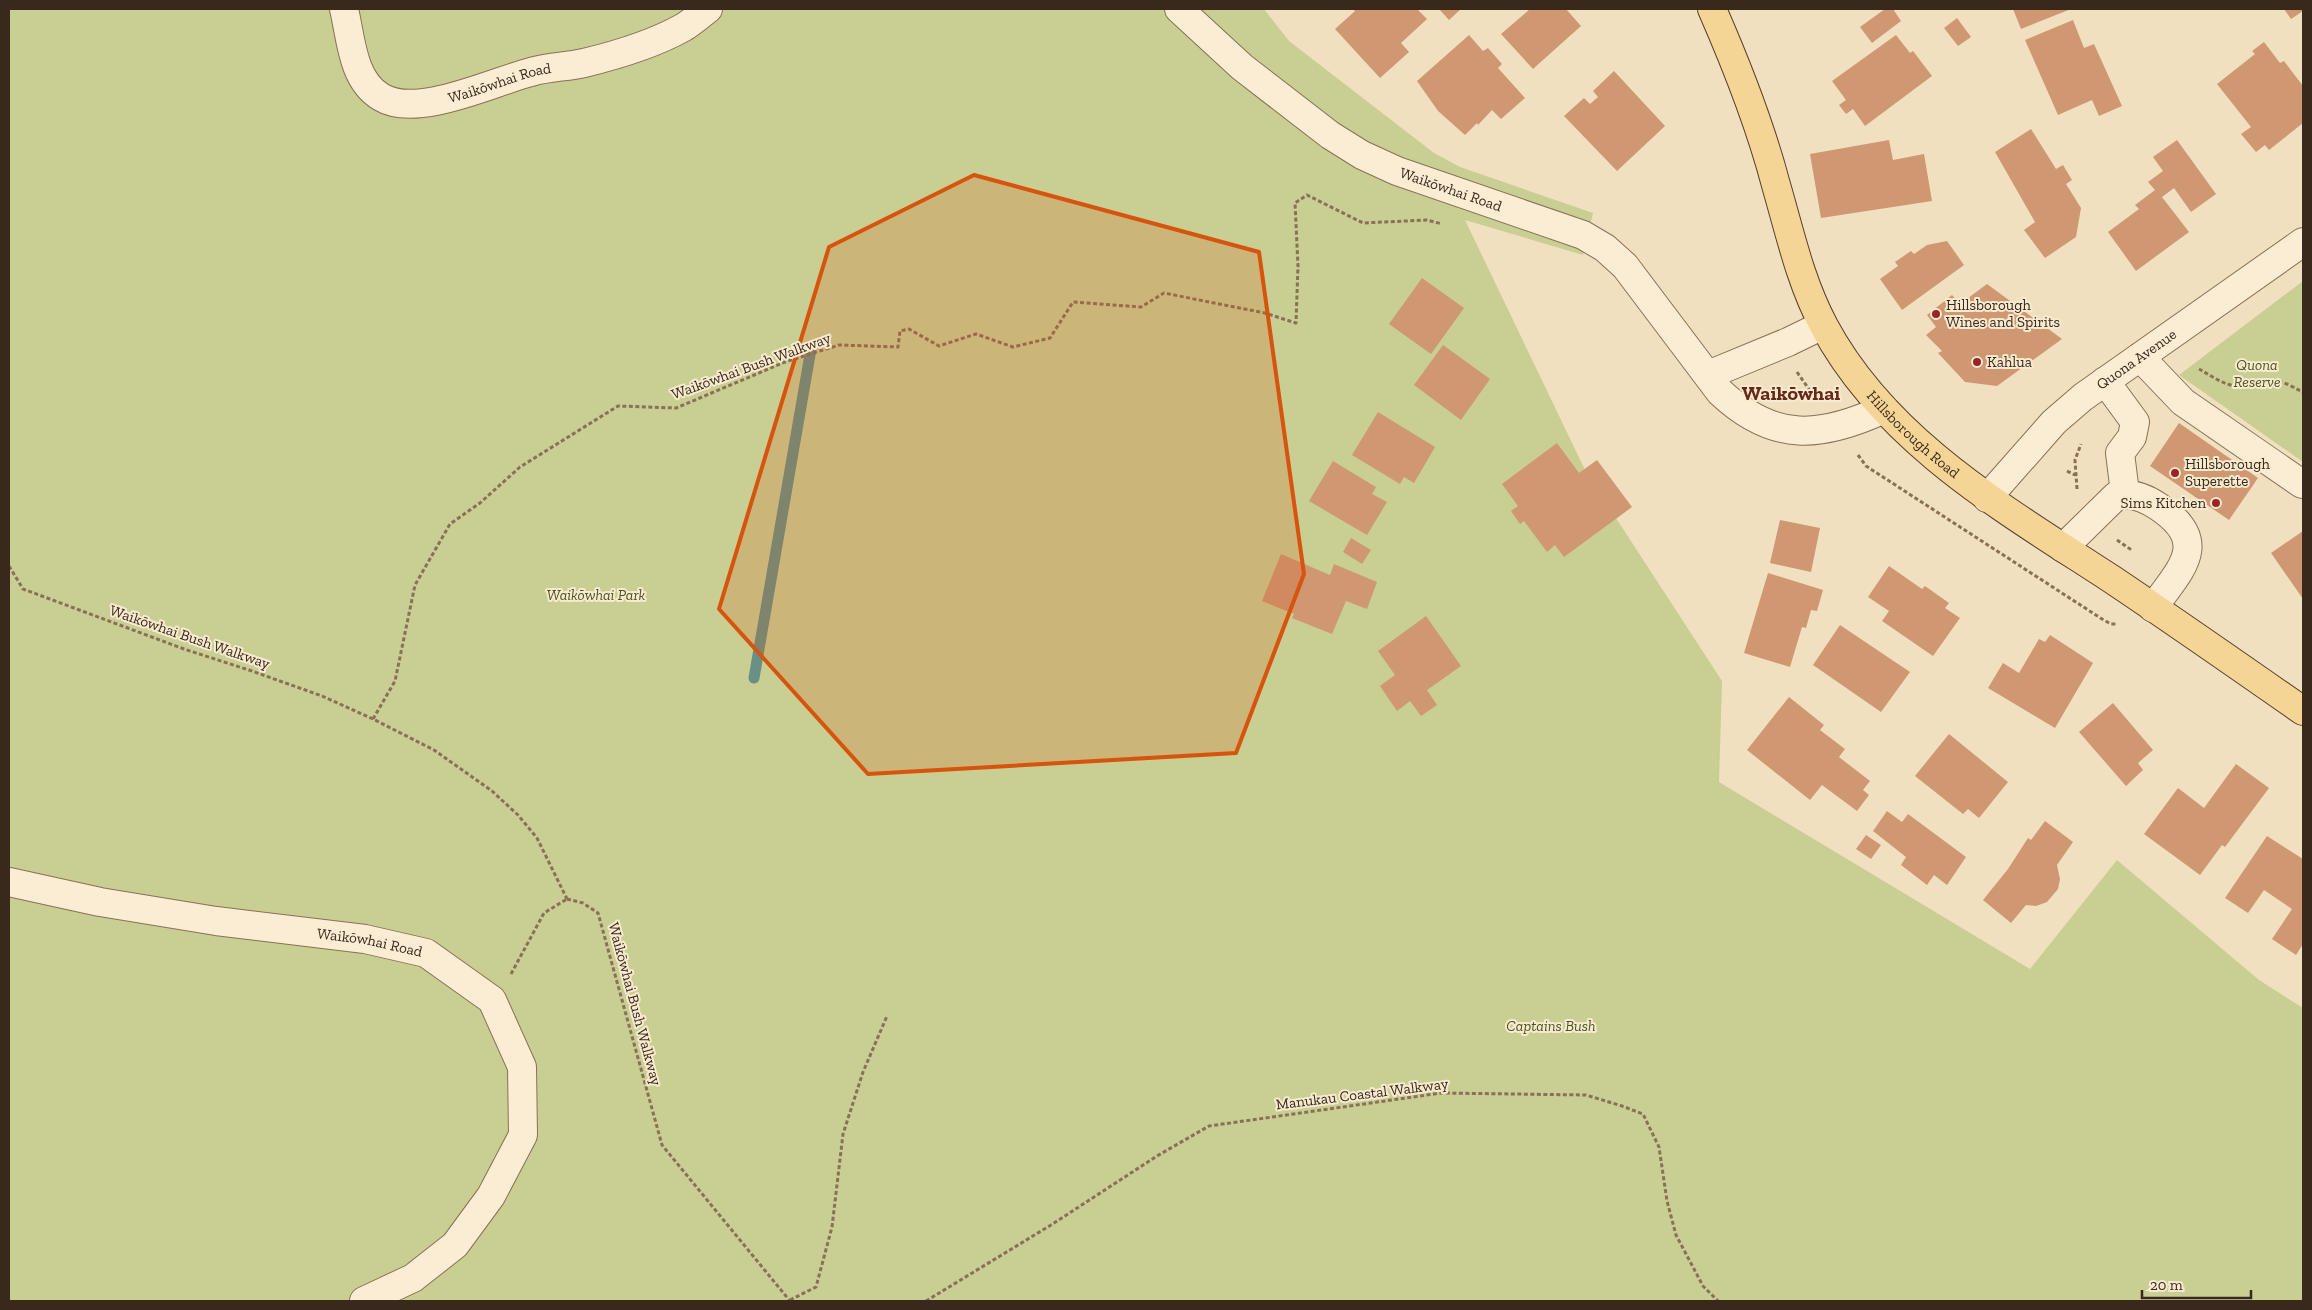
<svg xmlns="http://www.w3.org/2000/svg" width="2312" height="1310" viewBox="0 0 2312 1310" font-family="'Zilla Slab',serif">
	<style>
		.green { fill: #c9ce93 }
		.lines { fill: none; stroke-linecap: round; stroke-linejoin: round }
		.stream { stroke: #699085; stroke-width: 11 }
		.building { fill: #d09773 }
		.minor-casing { stroke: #897057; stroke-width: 30 }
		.major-casing { stroke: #573e2b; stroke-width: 30 }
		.path { stroke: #897057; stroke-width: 3; stroke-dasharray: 4 2.5; stroke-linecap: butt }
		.minor { stroke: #faedd3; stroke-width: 28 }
		.major { stroke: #f5d595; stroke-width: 28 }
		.marked { fill: #d6540e; fill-opacity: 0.2; stroke: #d6540e; stroke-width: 4; stroke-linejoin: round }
		.poi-dot { fill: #9b2428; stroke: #f7eacf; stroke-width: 2 }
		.labels { text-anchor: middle; stroke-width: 4; stroke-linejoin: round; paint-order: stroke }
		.street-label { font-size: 15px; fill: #38291c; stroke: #f7eacf }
		.poi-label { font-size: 15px; fill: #38291c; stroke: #f7eacf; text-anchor: start }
		.park-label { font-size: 15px; font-style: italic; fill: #4a5522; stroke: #f7eacf }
		.district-label { font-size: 20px; font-weight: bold; fill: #672719; stroke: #f7eacf }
	</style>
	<rect width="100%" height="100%" fill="#f0e0bf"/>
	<!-- green -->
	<path class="green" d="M9,9H1264L1289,41L1434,153L1460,167L1593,213L1583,255L1465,220L1586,472L1722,681L1719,782L2030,969L2117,860L2259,980L2303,1008V1301H9Z
		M2303,281V462L2179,375Z"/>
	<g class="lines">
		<!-- stream -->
		<path class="stream" d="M754,678L811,349"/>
	</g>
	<!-- building -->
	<path class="building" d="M1353,9H1417L1427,19L1401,43L1409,52L1380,78L1335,29L1355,11Z
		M1439,9H1461L1449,20Z
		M1530,9H1566L1581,26L1533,69L1501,34Z
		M1885,9H1893L1901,21L1872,43L1860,27Z
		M2013,9H2071L2021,29Z
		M2284,9H2303V11L2291,19Z
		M1957,18L1971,37L1958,46L1944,28Z
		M2073,20L2084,48L2094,44L2122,106L2099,116L2092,100L2058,115L2025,40Z
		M1469,35L1483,51L1488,48L1502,64L1498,68L1525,98L1501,119L1492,110L1478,125L1477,123L1465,135L1438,111L1417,81Z
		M1896,35L1910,53L1913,51L1932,76L1865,126L1853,109L1846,114L1839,105L1846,100L1832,81Z
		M2264,42L2280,63L2284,61L2303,86V123L2269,150L2265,145L2256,152L2241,134L2251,127L2217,84L2255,54L2252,51Z
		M1614,71L1665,126L1617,171L1564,116L1584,98L1590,104L1598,97L1593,91Z
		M2031,129L2056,169L2063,165L2072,180L2066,184L2081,208L2076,237L2045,258L2024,230L2035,222L1995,152Z
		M1889,140L1893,160L1924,154L1932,201L1821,218L1810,154Z
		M2177,140L2216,194L2191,212L2174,188L2162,197L2189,232L2136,271L2108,232L2139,209L2135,205L2155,190L2148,182L2163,171L2153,157Z
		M1947,241L1964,265L1902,310L1880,279L1898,266L1895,262L1911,251L1914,254L1927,245Z
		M1422,278L1464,308L1431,354L1389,324Z
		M1987,284L2062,339L1997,386L1965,382L1938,353L1942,351L1926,335L1936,327L1927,315L1952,295L1960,304Z
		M1443,345L1490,379L1461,420L1414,385Z
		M1378,412L1435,447L1414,483L1404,477L1400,484L1352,455Z
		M2179,423L2258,478L2229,520L2150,466Z
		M1557,443L1579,473L1597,460L1632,507L1564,557L1555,545L1547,552L1524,521L1520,524L1511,511L1518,506L1502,484Z
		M1333,461L1376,487L1372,494L1387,502L1367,535L1309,501Z
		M1780,520L1820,528L1811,572L1770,563Z
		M2303,531V599L2271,553Z
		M1351,538L1371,550L1362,564L1343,552Z
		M1281,554L1330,575L1334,564L1377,582L1367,609L1346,601L1332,634L1292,618L1294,614L1262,601Z
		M1889,566L1922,589L1925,586L1949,603L1945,608L1960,618L1933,656L1882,621L1889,611L1868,597Z
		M1768,573L1823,590L1817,611L1811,610L1806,628L1802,627L1790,667L1744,653Z
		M1426,616L1461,666L1427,690L1437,705L1421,716L1410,701L1397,711L1380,686L1395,675L1378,651Z
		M1840,625L1910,672L1881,712L1813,665Z
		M2050,635L2093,663L2055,728L1988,688L2003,663L2019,673L2039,639L2045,642Z
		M1789,697L1824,725L1820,730L1845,749L1839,757L1870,781L1863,790L1869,795L1857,811L1822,785L1810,800L1747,750Z
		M2113,703L2153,750L2138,763L2143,770L2126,786L2079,732Z
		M1949,734L2008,782L1979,818L1968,809L1963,814L1915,776Z
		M2236,764L2269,788L2225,847L2222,845L2200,875L2144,834L2178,788L2204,808Z
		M1887,811L1902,822L1908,814L1966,857L1947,885L1934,875L1927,885L1901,865L1906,857L1873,831Z
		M2045,821L2073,842L2057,865L2060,879L2058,889L2047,902L2036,906L2026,905L2011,923L1983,900L2008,869L2028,838L2031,840Z
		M1866,835L1881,845L1871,859L1856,849Z
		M2267,836L2303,859V944L2296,955L2272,939L2292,909L2264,890L2248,913L2225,898Z"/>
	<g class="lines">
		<!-- minor casing -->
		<g class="minor-casing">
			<g id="minor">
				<path id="s1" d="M344,9C351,38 352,80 381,97C417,119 492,82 531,72C548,67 566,67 584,63C617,55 654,44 684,27C692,22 700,15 708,9"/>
				<path id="s2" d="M1179,9L1242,67L1330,135L1362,155L1397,171L1583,235L1605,248L1625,266L1720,392C1774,443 1821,438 1884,409"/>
				<path d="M2140,357L2183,402L2302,484"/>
				<path d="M1708,375L1788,342L1823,325"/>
				<path d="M2105,381L2135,422L2132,437L2120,453L2125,493"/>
				<path id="s3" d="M1987,498L2054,422L2083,397L2303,242"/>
				<path d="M2063,548L2116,496C2131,492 2146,498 2159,507C2212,543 2180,569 2153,608"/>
				<path id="s4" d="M9,882L100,902L216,921L365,939L426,953L492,1000L522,1067L523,1135L491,1196L455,1245L413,1278L364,1301"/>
			</g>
		</g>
		<!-- major casing -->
		<g class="major-casing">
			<g id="major">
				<path id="s5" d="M1712,9C1737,66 1760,124 1776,185C1790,233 1800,281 1824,326C1886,442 2006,510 2113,580C2177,623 2240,667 2303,711"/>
			</g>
		</g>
		<!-- path -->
		<path class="path" d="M2199,369C2210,375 2222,384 2235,386C2246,389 2255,381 2266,380C2279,378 2292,387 2303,392
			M1797,372L1815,398
			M1858,455L1866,466L2102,619L2111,624H2117
			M2067,471L2075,475
			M2077,489L2075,460L2081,444
			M2117,540L2133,551
			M9,566L23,589L184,649L249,670L322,696L373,719L434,750L492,791L518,815L537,838L567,899
			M373,719L395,681L415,585L450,524L480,503L520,467L618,406L676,408L785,362L839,345L898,347L900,331L909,329L939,346L976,334L1013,347L1050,338L1073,302L1141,307L1164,293L1265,313L1296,323L1298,266L1295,203L1307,195L1363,223L1427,220L1442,224
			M567,899L583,903L598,913L662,1145L790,1301
			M511,974L544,913L567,899
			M790,1300L816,1287L832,1227L843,1134L863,1072L887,1016
			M926,1301L1051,1225L1157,1156L1209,1126L1441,1093L1586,1095L1622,1106L1643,1114L1659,1147L1667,1201L1676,1235L1703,1286L1718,1301"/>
		<!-- minor -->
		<use href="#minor" class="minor"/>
		<!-- major -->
		<use href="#major" class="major"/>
	</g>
	<!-- marked area -->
	<path class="marked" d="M974,175L1259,252L1304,574L1236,753L868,774L719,609L829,247Z"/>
	<!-- markers -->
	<g class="poi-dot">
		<circle cx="1936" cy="314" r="5"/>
		<circle cx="1977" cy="362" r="5"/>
		<circle cx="2175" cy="473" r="5"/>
		<circle cx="2216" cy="503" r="5"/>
	</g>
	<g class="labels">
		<!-- street labels -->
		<g class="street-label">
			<text dy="5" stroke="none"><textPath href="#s1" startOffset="221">Waikōwhai Road</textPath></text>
			<text dy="5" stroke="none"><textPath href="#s2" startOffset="330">Waikōwhai Road</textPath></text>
			<text dy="5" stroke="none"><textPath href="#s3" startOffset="205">Quona Avenue</textPath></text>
			<text transform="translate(751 366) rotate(-20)" y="5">Waikōwhai Bush Walkway</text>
			<text dy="5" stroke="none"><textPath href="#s5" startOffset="478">Hillsborough Road</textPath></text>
			<text transform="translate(190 637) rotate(19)" y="5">Waikōwhai Bush Walkway</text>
			<text dy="5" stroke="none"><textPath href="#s4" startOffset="366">Waikōwhai Road</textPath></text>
			<text transform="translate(635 1004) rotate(75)" y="5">Waikōwhai Bush Walkway</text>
			<text transform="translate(1362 1094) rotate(-7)" y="5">Manukau Coastal Walkway</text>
		</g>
		<!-- poi labels -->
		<g class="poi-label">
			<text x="1946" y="310">Hillsborough<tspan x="1946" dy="17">Wines and Spirits</tspan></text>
			<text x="1987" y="367">Kahlua</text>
			<text x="2185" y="469">Hillsborough<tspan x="2185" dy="17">Superette</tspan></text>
			<text x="2206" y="508" text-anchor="end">Sims Kitchen</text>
		</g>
		<!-- park labels -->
		<g class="park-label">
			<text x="2257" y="370">Quona<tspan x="2257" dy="17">Reserve</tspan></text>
			<text x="596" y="600">Waikōwhai Park</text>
			<text x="1551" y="1031">Captains Bush</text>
		</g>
		<!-- district labels -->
		<g class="district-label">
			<text x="1791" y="400">Waikōwhai</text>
		</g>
	</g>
	<!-- border -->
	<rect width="2312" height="1310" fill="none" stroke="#38291c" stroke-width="20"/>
	<!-- scale -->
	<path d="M2142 1290v8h109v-8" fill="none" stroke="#38291c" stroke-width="2.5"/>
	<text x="2150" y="1290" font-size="15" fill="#38291c" stroke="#f7eacf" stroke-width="4" paint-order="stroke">20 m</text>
</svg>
